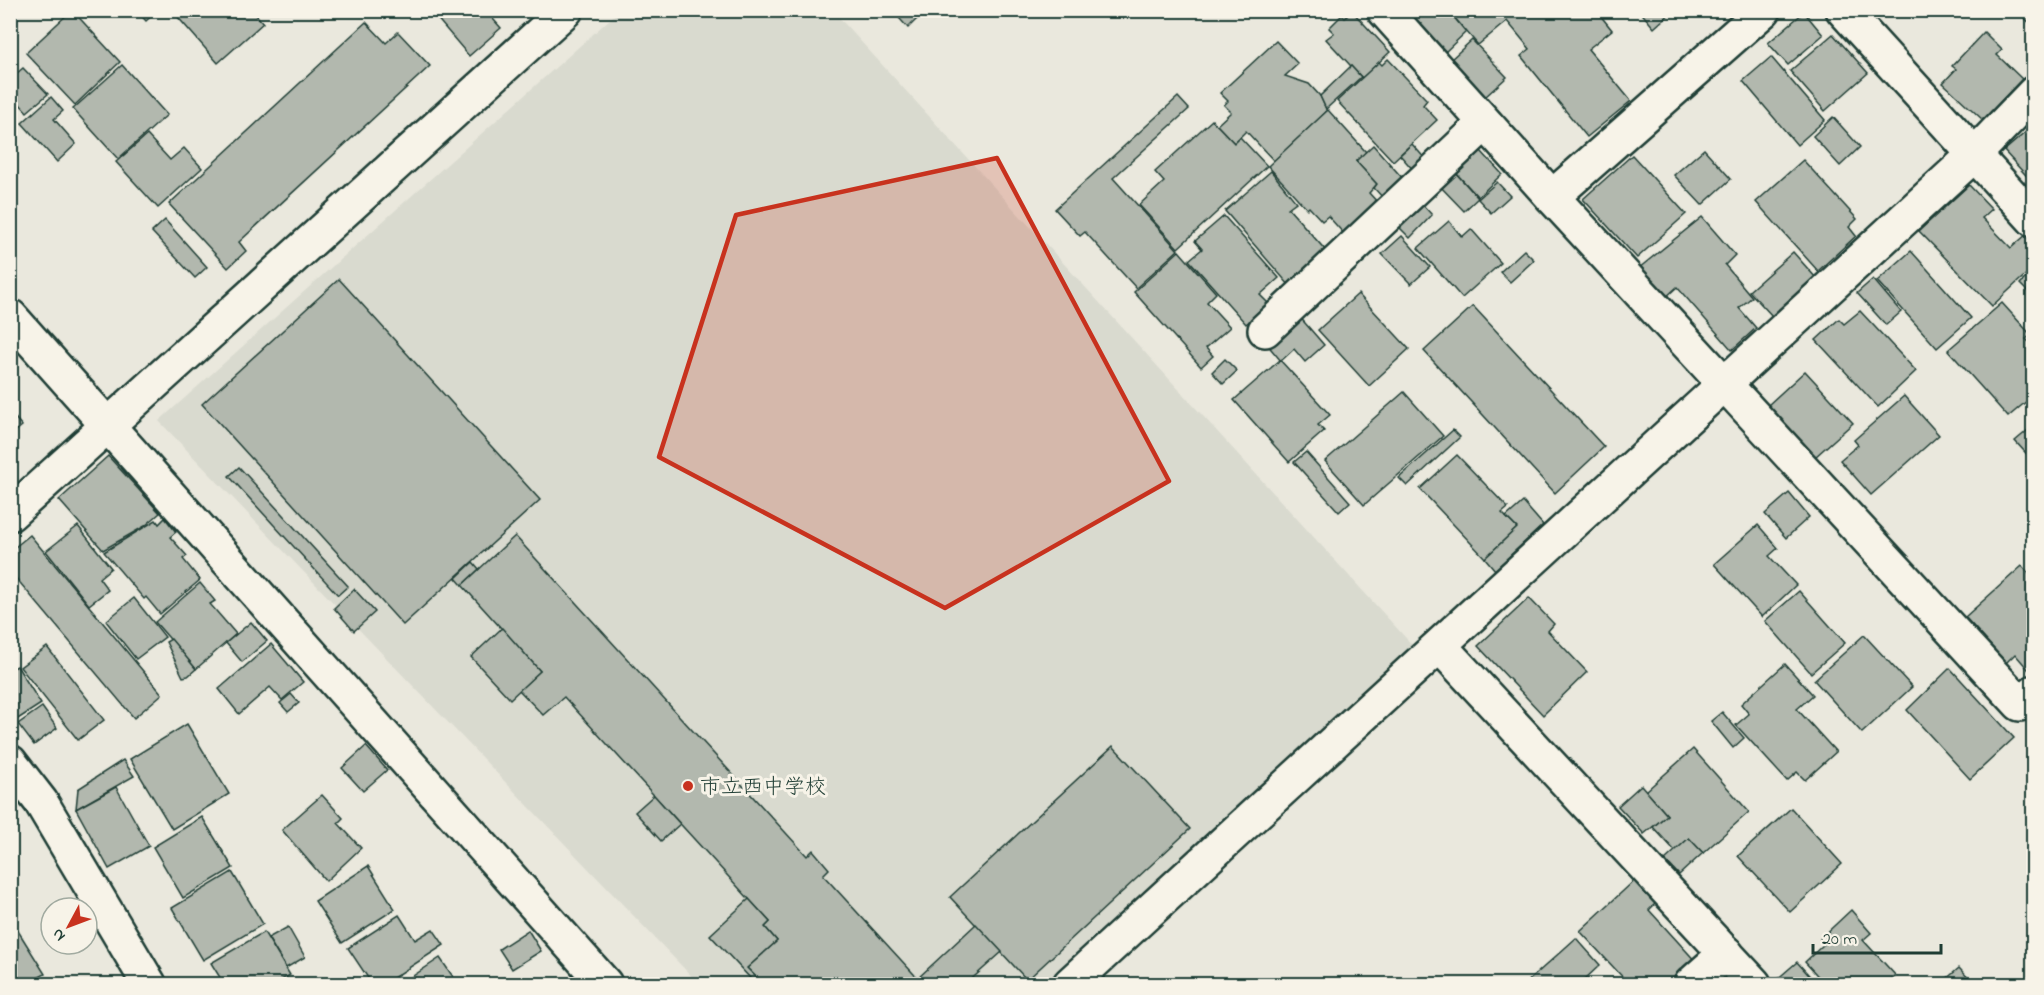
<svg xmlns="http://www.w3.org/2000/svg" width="2044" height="995" font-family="'Indie Flower','Klee One',sans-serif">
	<rect width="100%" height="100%" fill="#eae8dd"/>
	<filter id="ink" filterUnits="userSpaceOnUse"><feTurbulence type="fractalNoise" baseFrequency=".0167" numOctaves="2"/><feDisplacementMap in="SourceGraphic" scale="12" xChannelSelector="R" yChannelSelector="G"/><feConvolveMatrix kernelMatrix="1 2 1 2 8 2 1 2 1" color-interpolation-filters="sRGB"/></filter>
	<g filter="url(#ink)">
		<path fill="#d9dacf" d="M619,11h214l582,637 -372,336h-344l-540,-563z"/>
		<g fill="#b2b8ae" stroke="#1f3d34" stroke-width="1.5">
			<path d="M72,10l48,52 -45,43 -49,-52z"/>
			<path d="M136,10h22l-12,11z"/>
			<path d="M181,10h71l11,13 -45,40 -42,-48z"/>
			<path d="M430,10h55l16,18 -32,28z"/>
			<path d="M892,10h34l-18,18z"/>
			<path d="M1411,10h37l18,22 -22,21 -37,-39z"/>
			<path d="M1448,10h158l-6,5 12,15 -24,19 43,52 -44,36 -66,-81 9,-7 -23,-28 -29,24z"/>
			<path d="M1639,10h35l-20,18z"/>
			<path d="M2016,10h18v17z"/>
			<path d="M1352,11l38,41 -28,26 -36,-39 8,-6 -5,-5 13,-13 3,3z"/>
			<path d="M1804,12l19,23 -35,30 -20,-22z"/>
			<path d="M366,22l20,21 12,-11 32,34 -191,176 7,9 -18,17 -59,-64z"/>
			<path d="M1984,32l18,18 -5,5 25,24 -39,41 -40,-37 13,-14 -4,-3z"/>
			<path d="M1833,34l35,39 -43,38 -35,-40z"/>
			<path d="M1472,40l35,37 -22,20 -35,-37z"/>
			<path d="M1276,41l22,23 -13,12 24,8 11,12 6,13v3l-52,49 -28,-30 -12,12 -17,-18 14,-13 -7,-7 4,-4 -8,-8z"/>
			<path d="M1771,57l54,63 -28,25 -54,-64z"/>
			<path d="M1388,59l39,41 -4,5 14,15 -44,41 -56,-60 42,-39 3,3z"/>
			<path d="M122,65l45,50 -49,44 -45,-50z"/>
			<path d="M1351,66l10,11 -35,32 -6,-13z"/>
			<path d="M23,68l25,26 -21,18 -17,-19v-14z"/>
			<path d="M51,97l12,14 -9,8 22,25 -19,18 -35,-39z"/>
			<path d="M1178,97l11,12 -76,69 65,72 -42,38 -51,-56 -5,4 -25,-27z"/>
			<path d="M1328,110l38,42 -10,9 21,23 -8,9 11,12 -34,31 -18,-20 -6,5 -13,-14 -2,2 -39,-43z"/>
			<path d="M1833,117l27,30 -20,19 -27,-30z"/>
			<path d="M1212,120l22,23 6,-6 27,29 -89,82 -39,-43 25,-23 -9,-10z"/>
			<path d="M2034,125v59l-30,-33z"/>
			<path d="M147,135l23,25 14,-12 18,20 -44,40 -42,-46z"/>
			<path d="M1412,144l15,17 -12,11 -15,-17z"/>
			<path d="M1373,145l32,36 -21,18 -10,-11 3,-4 -21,-23z"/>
			<path d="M1704,149l27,30 -29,26 -28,-30z"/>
			<path d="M1481,151l21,23 -24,23 -21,-23z"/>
			<path d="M1632,155l54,59 -49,44 -54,-59z"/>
			<path d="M1803,160l54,59 -8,8 7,9 -38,35 -62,-69z"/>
			<path d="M1453,170l25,28 -14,13 -26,-27z"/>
			<path d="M1271,171l25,31 -8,6 40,45 -38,33 -65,-75z"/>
			<path d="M1497,182l13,14 -19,17 -13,-14z"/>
			<path d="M1969,185l23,24 -10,9 29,30 16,-14 7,7v26l-42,39 -73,-75z"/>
			<path d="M1421,203l11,12 -22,23 -12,-12z"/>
			<path d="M1224,216l55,62 -19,17 9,9 -23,20 -57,-64 13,-11 -7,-8z"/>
			<path d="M1702,217l33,38 -10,10 27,32 -13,11 17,20 -24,22 -55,-63 -12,11 -26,-30z"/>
			<path d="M165,220l42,47 -12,11 -43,-46z"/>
			<path d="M1449,221l13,16 9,-8 30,34 -39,35 -44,-50z"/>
			<path d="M1402,236l28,31 -19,17 -29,-30z"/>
			<path d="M1524,250l10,10 -24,22 -10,-10z"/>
			<path d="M1179,251l37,42 -9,9 23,25 -24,21 7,8 -12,11 -67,-75z"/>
			<path d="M1911,251l60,67 -34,30 -60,-67z"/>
			<path d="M1793,252l23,26 -43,39 -24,-26z"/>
			<path d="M2034,270v28l-14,-14z"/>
			<path d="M339,279l201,221 -137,125 -201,-221z"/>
			<path d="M1873,279l28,33 -15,13 -29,-32z"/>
			<path d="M1358,294l51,55 -40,37 -51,-56z"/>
			<path d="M2002,303l29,32 -5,4 8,8v48l-26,22 -60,-67z"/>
			<path d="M1473,306l131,141 -49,46 -131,-142z"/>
			<path d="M1860,311l56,60 -38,36 -62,-67 23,-21 5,5z"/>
			<path d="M1298,315l26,30 -19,17 -11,-13 -13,12 -15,-18z"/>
			<path d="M1225,359l12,12 -14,13 -11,-12z"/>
			<path d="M1280,360l50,55 -12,10 6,6 -35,31 -55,-62z"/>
			<path d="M1805,371l48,52 -38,34 -47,-52z"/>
			<path d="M1404,392l39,44 -79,69 -39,-44z"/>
			<path d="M1904,396l35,39 -68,60 -31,-35 18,-15 -4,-5z"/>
			<path d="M10,412l12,14 -12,10z"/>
			<path d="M2034,425v37l-19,-21z"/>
			<path d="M1453,430l7,7 -53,49 -8,-8z"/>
			<path d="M1306,452l44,50 -11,10 -45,-50z"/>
			<path d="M1457,455l51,53 -6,5 15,15 -32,30 -65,-69z"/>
			<path d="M108,456l52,57 -15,13 -42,24 -44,-50z"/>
			<path d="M239,467l109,119 -10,9 -109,-119z"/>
			<path d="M1789,493l20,24 -23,21 -21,-24z"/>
			<path d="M1523,502l20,23 -48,45 -10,-12 32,-30 -11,-11z"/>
			<path d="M165,518l11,14 -6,5 17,19 -4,3 17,21 -40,34 -14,-17 -2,2 -40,-47 52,-32 3,4z"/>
			<path d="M1758,525l20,23 -9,8 27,29 -34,32 -48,-53z"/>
			<path d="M78,526l33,42 -12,10 9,12 -19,15 -43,-54z"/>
			<path d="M30,535l132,159 -28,24 -124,-147v-20z"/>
			<path d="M515,536l292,320 6,-6 16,19 -6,6 100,109h-160l-16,-16 30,-27 -12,-14 5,-5 -206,-225 -21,18 -24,-25 21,-19 -78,-86z"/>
			<path d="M473,562l6,7 -17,16 -6,-7z"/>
			<path d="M2022,566l12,13v97l-19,-22 -9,9 -41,-46z"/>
			<path d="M200,583l15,18 -5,3 26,30 -40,35 -41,-47z"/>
			<path d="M354,589l21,23 -21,19 -20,-23z"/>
			<path d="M1799,591l46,52 -34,30 -46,-52z"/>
			<path d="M134,598l31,39 -29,22 -30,-38z"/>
			<path d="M1529,598l25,26 -6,7 39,41 -44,43 -65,-69z"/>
			<path d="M251,622l16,19 -25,21 -16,-19z"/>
			<path d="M502,628l38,43 -30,28 -39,-42z"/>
			<path d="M1864,635l48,52 -50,46 -48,-53z"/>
			<path d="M171,639l25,30 -8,7 -5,1 -17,-35z"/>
			<path d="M271,644l32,38 -21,18 -12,-13 -31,27 -20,-25z"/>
			<path d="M47,647l57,73 -26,20 -58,-73z"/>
			<path d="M1785,664l28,31 -16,14 39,43 -31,28 -8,-8 -10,9 -51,-56 13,-11 -8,-10z"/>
			<path d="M17,666l24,38 -31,20v-56l2,1z"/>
			<path d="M1950,668l64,70 -44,41 -63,-69z"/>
			<path d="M291,694l8,9 -11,9 -8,-9z"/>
			<path d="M42,707l15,21 -23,17 -16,-21z"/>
			<path d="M1722,712l22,26 -11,10 -22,-27z"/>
			<path d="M187,724l42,70 -57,35 -42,-70z"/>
			<path d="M366,746l21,24 -24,21 -21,-23z"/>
			<path d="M1113,746l77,83 -163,151 -77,-83z"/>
			<path d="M1693,749l56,63 -46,41 -14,-15 -14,13 -22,-24 14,-12 -21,-24z"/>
			<path d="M123,760l11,16 -58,33 2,-20z"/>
			<path d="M1641,785l26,30 -23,19 -26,-28z"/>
			<path d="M116,787l33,59 -40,23 -33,-60z"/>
			<path d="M322,795l21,23 -5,5 23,25 -35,33 -44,-51z"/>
			<path d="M654,795l26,29 -19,17 -26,-29z"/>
			<path d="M1791,808l51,56 -52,48 -52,-56z"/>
			<path d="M202,817l31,51 -50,30 -30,-51z"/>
			<path d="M1689,838l14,15 -24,22 -14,-15z"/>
			<path d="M368,866l27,43 -53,34 -27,-42z"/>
			<path d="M232,872l31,52 -60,36 -31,-52z"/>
			<path d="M1636,879l21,23 -8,8 49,54 -22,20h-47l-49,-53z"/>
			<path d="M749,899l21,23 -5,5 12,14 -30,27 16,16h-20l7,-6 -40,-43z"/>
			<path d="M1851,910l20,23 -8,7 33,36 -10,8h-61l-20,-22 19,-18 -4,-5z"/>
			<path d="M399,915l16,25 18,-11 11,16 -60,39h-12l-24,-36z"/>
			<path d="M10,918l35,56 -18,10h-17z"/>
			<path d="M976,924l26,28 -36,32h-43l-5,-6z"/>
			<path d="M288,927l17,30 -19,11 -18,-30z"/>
			<path d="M528,930l13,21 -29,18 -13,-20z"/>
			<path d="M264,932l26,43 -15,9h-51l-13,-21z"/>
			<path d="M1576,938l24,27 -16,15 4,4h-63z"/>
			<path d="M440,958l18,26h-57z"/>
			<path d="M1797,962l20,22h-39l-3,-3z"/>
			<path d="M1959,968l15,16h-27l-3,-3z"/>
		</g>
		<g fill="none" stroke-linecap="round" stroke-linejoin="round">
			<g stroke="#1f3d34" stroke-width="38">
				<g id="street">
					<path d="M1384,10l168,187 468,507 14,-12"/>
					<path d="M1843,10l191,210"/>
					<path d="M1552,197l212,-187"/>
					<path d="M10,316l595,668"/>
					<path d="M1265,330l220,-207"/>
					<path d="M10,514l556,-504"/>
					<path d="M1440,646l314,338"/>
					<path d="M10,762l31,40 108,182"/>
					<path d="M1070,984l905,-830 59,-61"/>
					<path d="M1691,984l35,-31"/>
				</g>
			</g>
			<use href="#street" stroke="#f7f3e8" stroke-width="33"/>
		</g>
	</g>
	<path fill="#c8321e" fill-opacity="0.2" stroke="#c8321e" stroke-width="4.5" stroke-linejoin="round" d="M997,158l172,323 -224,127 -286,-151 77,-242z"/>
	<circle fill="#c8321e" stroke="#f7f3e8" stroke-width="2" cx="688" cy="786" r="6"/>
	<g text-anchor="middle" stroke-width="6" stroke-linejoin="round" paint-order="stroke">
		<g font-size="21" fill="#1f3d34" stroke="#f7f3e8" text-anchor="start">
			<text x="700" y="793">市立西中学校</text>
		</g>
	</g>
	<rect width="2044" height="995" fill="none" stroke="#f7f3e8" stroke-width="36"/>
	<rect x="18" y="18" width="2008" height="959" fill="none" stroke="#1f3d34" stroke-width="2" filter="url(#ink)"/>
	<g transform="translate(69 926) rotate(229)"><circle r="28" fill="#f7f3e8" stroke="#a1aaa0" stroke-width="1.5"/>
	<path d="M0-4.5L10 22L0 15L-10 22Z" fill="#c8321e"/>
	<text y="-9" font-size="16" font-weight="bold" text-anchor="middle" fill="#1f3d34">N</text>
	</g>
	<path d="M1813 944v9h128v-9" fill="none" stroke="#1f3d34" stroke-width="3"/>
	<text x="1822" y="944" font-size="18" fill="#1f3d34" stroke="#f7f3e8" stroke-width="4.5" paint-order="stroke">20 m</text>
</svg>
